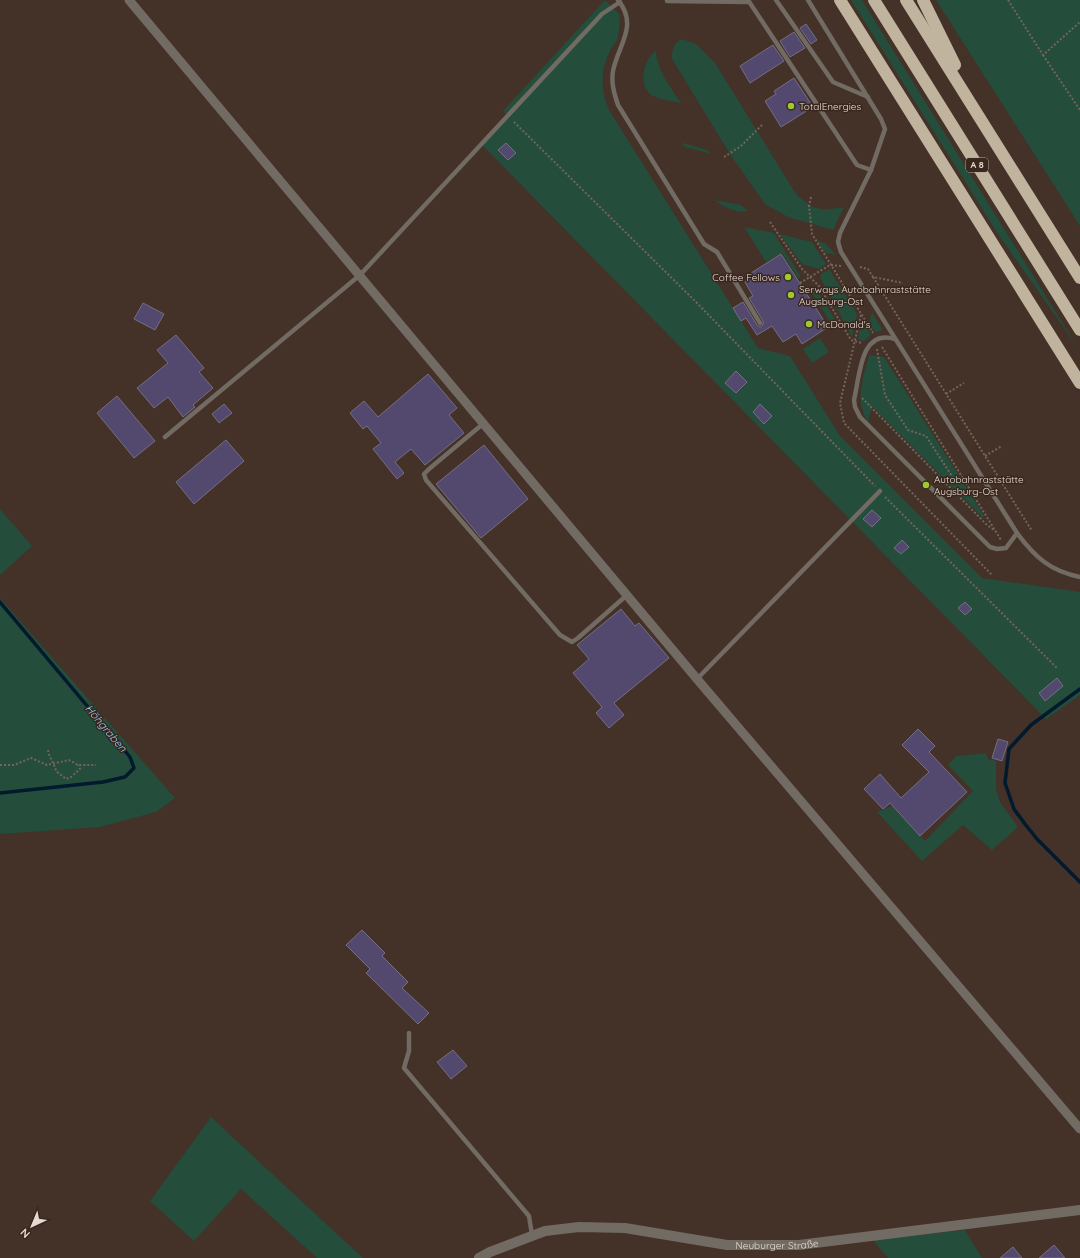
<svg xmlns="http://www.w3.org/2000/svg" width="1080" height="1258" font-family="Quicksand,sans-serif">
	<rect width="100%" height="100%" fill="#443127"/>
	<g fill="#244d3b">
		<path d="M605,0l15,15c-1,8 0,18 -3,25 -1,3 -4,5 -5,7 -12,21 -12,43 -3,63l149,238 32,8 50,80 142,142 98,14v103l-34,24 -564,-574 26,-29 -5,-5z"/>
		<path d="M851,0h11l218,351 -84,-120z"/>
		<path d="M936,0h144v226z"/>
		<path d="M682,39l14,5 19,19 81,131c18,17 25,17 48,13l-11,23 -45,-13 -23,-13 -35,-50 -58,-95c0,-9 1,-16 10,-20z"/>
		<path d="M656,51c1,20 15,36 25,52 -8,-2 -20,-3 -28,-7 -16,-8 -10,-37 3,-45z"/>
		<path d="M684,143l23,7 4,4 -26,-7 -3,-3z"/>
		<path d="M715,200l26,5 7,6c-11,3 -25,-4 -33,-11z"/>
		<path d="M744,227l30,6 27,44 -3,1 -16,-25 -16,9z"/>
		<path d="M780,234l32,8 14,22 -7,5 -17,-5z"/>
		<path d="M817,240l9,4 10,11 -11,-2z"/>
		<path d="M829,269l28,45 -5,23 -32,-60 1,-3z"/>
		<path d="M809,288l8,2 21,34 -8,-2z"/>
		<path d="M872,312l10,17 -1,2 -6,1 -6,-8z"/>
		<path d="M865,325l6,10 -7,6 -6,-2 2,-12z"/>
		<path d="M820,338l9,14 -17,11 -9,-14z"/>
		<path d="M869,355l15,2 101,160 -2,1 -111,-112 -4,16c-14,-22 -5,-43 1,-67z"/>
		<path d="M0,509l32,37 -32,29z"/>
		<path d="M0,598l175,200 -19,14 -56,15 -100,7z"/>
		<path d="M986,753l2,6 8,2v28l4,13 18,25 -26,23 -29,-25 -41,36 -45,-49 15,-6 33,35 48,-50 -25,-26 8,-9z"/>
		<path d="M211,1117l152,141h-46l-76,-69 -47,52 -44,-40z"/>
		<path d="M965,1230l17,28h-94l-15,-18z"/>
	</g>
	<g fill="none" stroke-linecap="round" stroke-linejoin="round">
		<g stroke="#011a2e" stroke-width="3.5">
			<path d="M0,602l130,155 4,11 -9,9 -22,5 -103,11"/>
			<path d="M1080,689l-49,36 -22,24 -4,34 9,26 11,15 12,15 43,43"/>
		</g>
	</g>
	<g fill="#53486d" stroke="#746f84">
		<path d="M806,24l11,16 -6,4 -11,-16z"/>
		<path d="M794,32l11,16 -15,9 -10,-16z"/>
		<path d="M773,45l11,16 -34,22 -10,-17z"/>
		<path d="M794,78l19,29 -32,20 -16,-26 11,-7 -2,-3z"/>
		<path d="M506,143l10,10 -8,7 -10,-10z"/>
		<path d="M781,254l47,73 -26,17 -6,-10 -13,8 -11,-16 -15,9 -11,-17 -5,3 -8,-13 10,-6 14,23 3,2 3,-2v-4l-14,-23 4,-2 -8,-14 5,-4 -2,-3z"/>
		<path d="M143,303l21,11 -9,16 -21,-11z"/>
		<path d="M176,335l28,33 -5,4 14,16 -20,17 2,2 -12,10 -15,-20 -14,11 -17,-20 31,-25 -11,-13z"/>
		<path d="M736,371l11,11 -11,11 -11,-10z"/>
		<path d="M428,374l29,34 -8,7 15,18 -39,32 -14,-16 -16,13 9,11 -7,6 -24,-30 8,-6 -14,-17 -4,3 -13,-16 14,-12 14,16z"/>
		<path d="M117,396l38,45 -21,17 -37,-45z"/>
		<path d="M224,404l8,9 -13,10 -7,-9z"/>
		<path d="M760,404l12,12 -8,8 -11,-12z"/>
		<path d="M226,440l18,21 -50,43 -18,-22z"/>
		<path d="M484,445l44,54 -47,39 -45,-54z"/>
		<path d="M872,510l9,8 -9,9 -9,-8z"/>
		<path d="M902,540l7,7 -8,7 -7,-6z"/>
		<path d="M965,602l7,7 -7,6 -7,-7z"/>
		<path d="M621,609l14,17 4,-3 30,35 -55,45 10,12 -15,13 -13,-15 6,-6 -29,-34 16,-14 -12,-14z"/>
		<path d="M1057,678l6,8 -18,15 -6,-8z"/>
		<path d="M918,729l17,17 -6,6 38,40 -47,44 -30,-33 -7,6 -19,-20 16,-15 21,24 28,-26 -27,-27z"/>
		<path d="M998,739l10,3 -6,19 -10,-3z"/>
		<path d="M362,930l23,23 -3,3 26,26 -6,6 27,25 -11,11 -52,-51 4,-4 -24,-24z"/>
		<path d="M453,1050l14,16 -16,13 -14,-17z"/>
		<path d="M1054,1245l11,13h-26z"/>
		<path d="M1013,1247l9,11h-22z"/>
	</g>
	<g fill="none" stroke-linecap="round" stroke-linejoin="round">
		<g stroke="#75645c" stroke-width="2" stroke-dasharray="2 2" stroke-linecap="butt">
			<path d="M1008,0l35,55 37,-33"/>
			<path d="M1043,55l37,55"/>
			<path d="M514,122l181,179 180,185"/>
			<path d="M724,157l17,-11 21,-21"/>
			<path d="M811,197l-2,9 3,28 61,99"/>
			<path d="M770,222l32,47 17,17 32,54 11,3"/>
			<path d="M860,267l8,2 5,8 30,6"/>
			<path d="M873,277l159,254"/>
			<path d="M800,283l30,-18 11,1"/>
			<path d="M861,315l-21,88 4,20 148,152"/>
			<path d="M882,347l119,193"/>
			<path d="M877,349l8,46 23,35 18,6 31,48"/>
			<path d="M946,394l18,-11"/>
			<path d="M862,398l124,126 9,7"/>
			<path d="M985,456l17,-10"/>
			<path d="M885,497l172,171"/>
			<path d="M48,750c1,8 6,12 8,21l10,8 5,-2 9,-8 -2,-4"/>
			<path d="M0,765h14l17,-7 16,7 22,-5 9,5h18"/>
		</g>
		<g stroke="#716b63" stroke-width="4.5">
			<path d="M618,0c21,26 0,45 -5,71 -2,12 1,22 5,34l86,139 13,8 43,71"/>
			<path d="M748,0l109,165 14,5"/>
			<path d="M776,0l57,82 35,15"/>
			<path d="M808,0l73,119 4,10 -14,41 -31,63 -2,9 3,10 176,281c18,24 33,38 63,44"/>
			<path d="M667,1l81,1"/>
			<path d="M895,339c-35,-11 -35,37 -41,61l1,7 5,10 130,130 7,2 9,-1 11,-15"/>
			<path d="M484,423l-55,46 -5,5 2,6 134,155 12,7 6,-4 49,-43"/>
			<path d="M165,437l195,-162 242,-261 18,-12"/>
			<path d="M697,679l183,-188"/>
			<path d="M409,1033v18l-5,17 125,148 3,19"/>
		</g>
		<path stroke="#716b63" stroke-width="9" d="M129,0l568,679 383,450"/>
		<path stroke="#716b63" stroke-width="10" id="s1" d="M479,1258l11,-6 55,-21 34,-4 46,1 102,17h72l281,-35"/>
		<g stroke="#c1b49f" stroke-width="12">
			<path d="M840,0l240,383"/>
			<path d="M874,0l206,330"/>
			<path d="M906,0l174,278"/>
			<path d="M923,0l32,65"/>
		</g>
	</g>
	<g fill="#9dca30" stroke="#39271d" stroke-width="1.5">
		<circle cx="791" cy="106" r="4"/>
		<circle cx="788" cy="277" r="4"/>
		<circle cx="791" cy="295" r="4"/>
		<circle cx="809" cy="324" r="4"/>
		<circle cx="926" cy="485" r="4"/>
	</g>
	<g text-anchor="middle" stroke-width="3" stroke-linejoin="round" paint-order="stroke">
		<rect fill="#39271d" stroke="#b2a49c" stroke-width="1" x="966" y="158" width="22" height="14" rx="3"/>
		<g font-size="9" font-weight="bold" fill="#e6d9d3">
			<text x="977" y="168">A 8</text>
		</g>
		<g font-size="10" fill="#e6d9d3" stroke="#39271d" text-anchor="start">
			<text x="799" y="110">TotalEnergies</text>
			<text x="780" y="281" text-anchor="end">Coffee Fellows</text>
			<text x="799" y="293">Serways Autobahnraststätte<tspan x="799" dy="12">Augsburg-Ost</tspan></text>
			<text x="817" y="328">McDonald's</text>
			<text x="934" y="483">Autobahnraststätte<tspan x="934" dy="12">Augsburg-Ost</tspan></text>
		</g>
		<g font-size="10" fill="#e6d9d3" stroke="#39271d">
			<text dy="4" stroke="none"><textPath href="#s1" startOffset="305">Neuburger Straße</textPath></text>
		</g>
		<g font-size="11" font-style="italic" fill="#91ccfc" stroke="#39271d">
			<text transform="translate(106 728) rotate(50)" y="4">Höhgraben</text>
		</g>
	</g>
	<g transform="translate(32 1226) rotate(224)" stroke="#39271d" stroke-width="3" paint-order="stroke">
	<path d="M0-3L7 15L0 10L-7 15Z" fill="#e6d9d3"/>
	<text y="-6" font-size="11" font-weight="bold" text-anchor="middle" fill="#e6d9d3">N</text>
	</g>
</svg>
